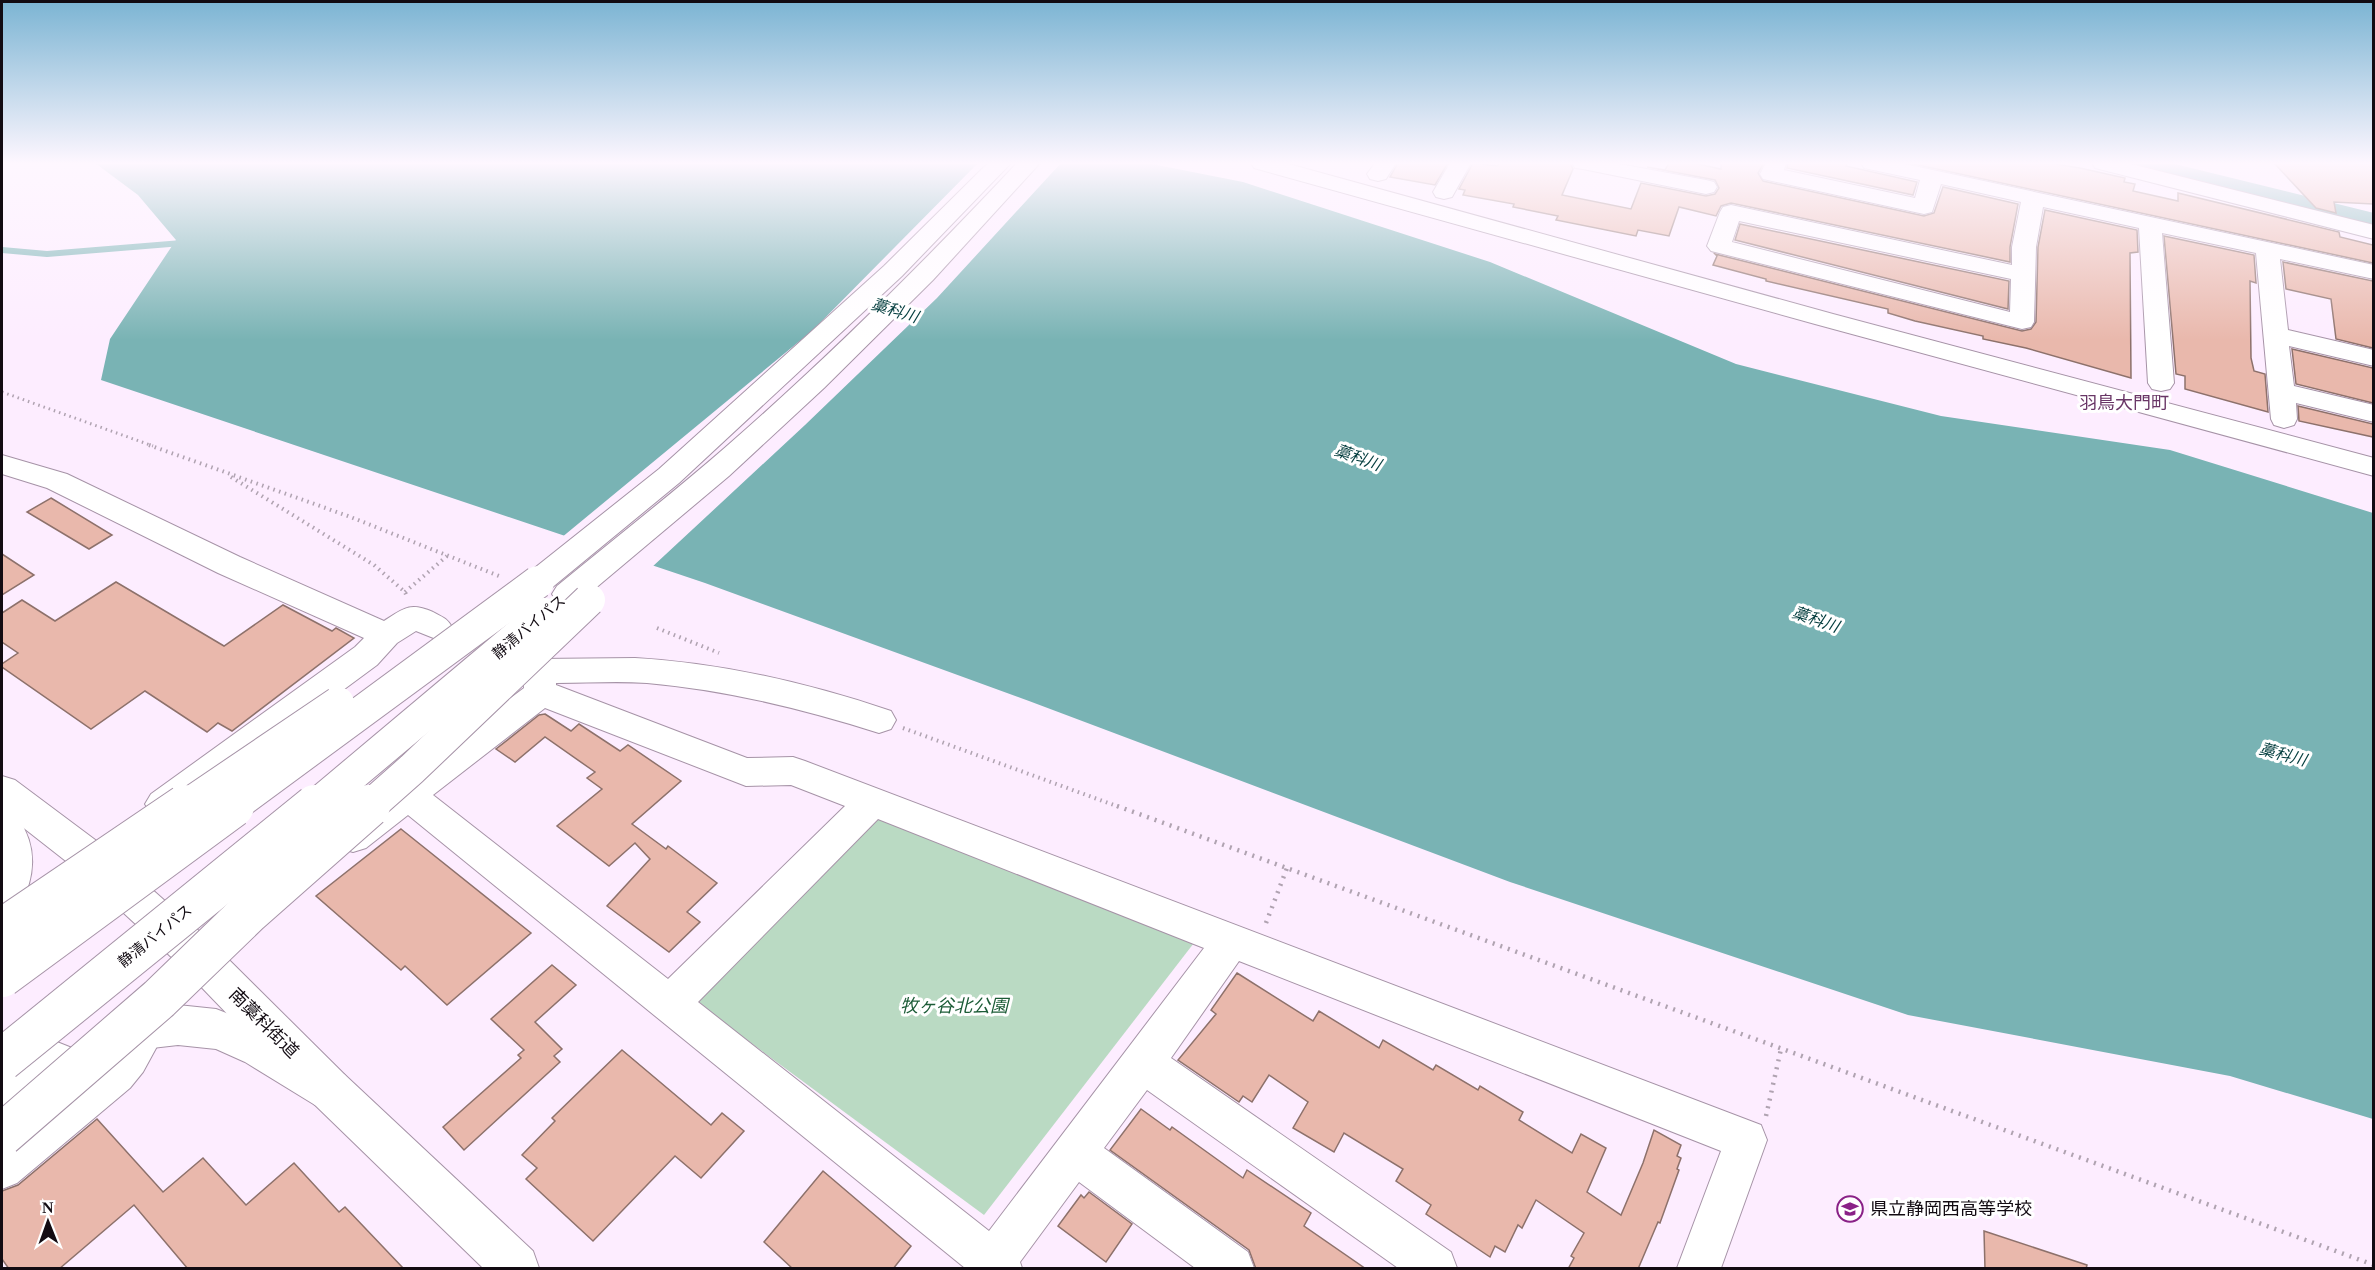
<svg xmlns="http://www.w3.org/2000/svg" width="2375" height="1270" font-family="'Times New Roman','Noto Sans JP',serif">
	<rect width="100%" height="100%" fill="#fdedff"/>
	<path fill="#badac3" d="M878,815l319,124 -213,276 -294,-217z"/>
	<path fill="#79b3b4" d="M95,163h1052l96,19 247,80 246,102 205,52 229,34 203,63v606l-143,-43 -322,-61 -398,-133 -481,-181 -324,-118 -604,-203 9,-41 66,-99 -38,-45z"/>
	<path fill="#fdedff" d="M978,163h83l-124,135 -132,127 -154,143 -90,-30 252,-208z"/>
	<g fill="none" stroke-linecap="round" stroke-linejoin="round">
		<path stroke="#79b3b4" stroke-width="6" d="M2,250l45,4 135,-11"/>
		<path fill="#79b3b4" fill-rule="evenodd" d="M2122,163h49l203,50v19l-247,-63z"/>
	</g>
	<g fill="#e9b8ac" stroke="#8d716b" stroke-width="1.5">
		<path d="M1398,163h50l-13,22 -45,-8z"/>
		<path d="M1473,163l24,3 2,-3h71l3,6 -11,26 69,14 10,-26 65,13 9,-2 4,-6 -4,-8 -68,-13 18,3 4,-7h24l28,6v-6h43l-6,10 5,8 161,35 10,-3 9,-26 75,17 -8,43v15l-279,-59 -10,3 -5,10 -37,-9 -10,29 -31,-6 -2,6 -80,-16 2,-4 -45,-9 1,-3 -51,-9 2,-5 -6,-1z"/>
		<path d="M1788,163h59l-1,3 71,16 -4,13 -126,-27z"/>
		<path d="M1909,163h140l31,5 45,10 -1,4 11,2 -2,7 45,10v-8l161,39 1,5 33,8v18z"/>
		<path d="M2274,163h99v41l-39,-2 2,11 -20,-5z"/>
		<path d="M2045,210l92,20 1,22 -8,1 1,125 -105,-30 -43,-9v-3l-68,-15 -27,-8v-4l-122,-28v-2l-53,-14 4,-9 -2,-2 307,77 9,-2 5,-7 2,-75z"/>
		<path d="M1740,224l269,57 -1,28 -273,-69z"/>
		<path d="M2164,236l90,19 2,28 -6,-2 1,77 3,13 11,3 3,38 -83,-23v-13l-9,-2z"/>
		<path d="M2283,262l90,19v67l-37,-9 -5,-40 -45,-10z"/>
		<path d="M2292,349l81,19v35l-77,-19z"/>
		<path d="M2298,406l75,18v13l-74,-16z"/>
		<path d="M51,498l61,37 -23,14 -62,-37z"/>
		<path d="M2,554l32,21 -32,20z"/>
		<path d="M116,582l108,64 59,-41 49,26 4,-3 18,10 -122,93 -14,-8 -11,9 -62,-41 -54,38 -89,-62v-3l16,-11 -16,-11v-29l20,-13 33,21z"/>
		<path d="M545,714l26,17 8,-7 41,27 8,-6 53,36 -49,43 34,25 2,-3 49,37 -30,29 13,10 -31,30 -62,-46 43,-47 -15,-16 -26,23 -52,-40 45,-37 -15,-11 8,-6 -50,-35 -30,25 -19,-13 43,-34z"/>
		<path d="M401,829l130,104 -84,72 -42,-39 -4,4 -85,-74z"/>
		<path d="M552,965l24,20 -41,37 27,27 -8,7 6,6 -96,88 -21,-23 78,-69 -3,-3 6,-5 -33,-31z"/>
		<path d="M1237,973l76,48 6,-10 60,37 4,-8 50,30 3,-5 42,25 2,-4 43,26 -4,8 53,33 9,-19 25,14 -19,44 34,23 22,-52 11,-33 27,15 -4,11 4,2 -4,11 2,1 -19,53 -2,-1 -20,47h-70l6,-11 -3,-2 13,-23 -48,-33 -14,28 -4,-3 -13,27 -10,-6 -5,11 -64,-43 5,-9 -35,-24 7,-12 -59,-36 -10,19 -41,-24 15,-26 -39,-27 -17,27 -9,-6 -4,6 -61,-42 38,-46 -5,-4z"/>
		<path d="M622,1050l89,75 11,-12 22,18 -43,47 -26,-22 -82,85 -67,-62 11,-11 -15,-13 33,-34 -3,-3z"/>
		<path d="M1141,1109l29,21 2,-3 71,51 4,-8 64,43 -7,13 62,43h-110l-7,-19 -139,-100z"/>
		<path d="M97,1119l66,73 40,-34 43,47 48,-42 45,49 6,-5 59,62h-216l-54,-64 -75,64h-50l-7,-10v-68l16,-6z"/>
		<path d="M823,1171l88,75 -18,23h-100l-29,-27z"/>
		<path d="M1089,1192l43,32 -26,38 -48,-36 23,-31 3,3z"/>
		<path d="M1984,1231l103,34 -1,4h-101z"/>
	</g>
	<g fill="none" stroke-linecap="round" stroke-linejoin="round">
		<g stroke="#a693a7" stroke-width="2">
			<g id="minor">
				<path d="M1251,163h34l548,151 541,144v18l-559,-152 -561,-156z"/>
				<path d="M1375,163h21l-10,16 -8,2 -8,-2 -3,-5z"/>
				<path d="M1450,163h21l-19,34 -8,2 -8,-2 -3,-5z"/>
				<path d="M1572,163h42l92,17 8,2 3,5 -3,5 -8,2 -123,-25 -8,-1z"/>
				<path d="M1766,163h20l-2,7 131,28 5,-18 -56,-12 -3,-5h39l474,102v14l-94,-20 8,71 86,20v16l-85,-20 5,40 80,19v17l-78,-19 1,16 -3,6 -10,3 -10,-3 -3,-6 -15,-166 -94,-20 12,150 -4,6 -9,2 -9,-2 -4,-6 -9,-155 -96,-21 -7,40 -2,75 -3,5 -9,2 -311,-78 -4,-5 13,-34 3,-5 8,-2 281,60v-18l9,-45 -80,-18 -9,28 -8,2 -161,-35 -3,-5zM1739,221l272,58 -1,33 -278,-70z"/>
				<path d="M2092,163h35l247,62v14l-279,-71z"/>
				<path d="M2,455l65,19 173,83 144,64c20,-13 26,-19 49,-9 9,5 14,6 19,15l-5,8 -11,4 -20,-8 -19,12 -20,22 -202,149 -12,5 -12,-5 -6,-10 6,-10 204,-147 9,-9 -146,-65 -171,-85 -45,-14z"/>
				<path d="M635,658c87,5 173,25 256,53l5,9 -5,9 -12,4c-75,-24 -153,-43 -232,-50 -30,-2 -61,0 -91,0v2l191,73 46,-1 12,4 956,364 6,15 -46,128h-44l44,-117 -482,-190 -68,97 280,194 6,16h-59l-251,-178 -43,58 144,104 6,16h-59l-116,-86 -59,80 2,6h-57l-557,-453 -42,33 -13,4 -13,-4 -5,-11 5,-11 184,-138 -2,-17 5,-9 11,-3zM545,708l201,78 45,-1 54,21 -177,173 -235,-184zM878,819l326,129 -215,283 -291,-229z"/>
				<path d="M147,1009l14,6 6,13 -24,44 -13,16 -113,95 -15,6v-48l100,-81 13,-16 18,-29z"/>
			</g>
		</g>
		<g stroke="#a693a7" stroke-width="2">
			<path id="major" d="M2,776l13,4 87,65 107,95 136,135 188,176 6,17h-56l-168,-163 -134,-139 -105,-97 -74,-58z"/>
		</g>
		<g stroke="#a693a7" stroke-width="2">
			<g id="highway">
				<path d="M988,163h23l-109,113 -223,207 -130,107 -11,4 -11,-4 -5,-8 5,-8 132,-105 225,-203z"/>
				<path d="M1017,163h23l-107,117 -109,108 -95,88 -150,126 -11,4 -11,-4 -5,-8 5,-8c57,-47 116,-93 171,-141 102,-89 197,-184 289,-282z"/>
				<path d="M2,807c13,5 17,9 22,21 16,32 6,59 -8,89l-14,5z"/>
				<path d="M178,1005l38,4 44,17 85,49 7,15 -7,15 -15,6 -15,-6 -70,-43 -29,-13 -38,-4 -26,3 -37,9 -15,-6 -6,-14 6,-14 40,-12z"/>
				<path d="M57,1042l15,6 6,15 -6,15 -55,43 -15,6v-48l40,-31z"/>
			</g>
		</g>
		<path stroke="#b0a3b1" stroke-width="3" stroke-dasharray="1.5 4" stroke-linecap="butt" d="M2,392l151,54"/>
		<g stroke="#b0a3b1" stroke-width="4" stroke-dasharray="1.5 4.5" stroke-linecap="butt">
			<path d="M149,445l199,71 151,60"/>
			<path d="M231,477l143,88 31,27 2,5"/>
			<path d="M405,592l42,-36"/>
			<path d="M657,628l62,25"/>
			<path d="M903,728l219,80"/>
		</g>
		<g stroke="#b0a3b1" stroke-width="4.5" stroke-dasharray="2 6" stroke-linecap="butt">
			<path d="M1117,806l1257,459"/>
			<path d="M1266,923l21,-55"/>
			<path d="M1766,1116l15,-67"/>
		</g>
		<use href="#minor" fill="#fff" fill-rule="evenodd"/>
		<use href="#major" fill="#fff" fill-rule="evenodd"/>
		<use href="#highway" fill="#fff" fill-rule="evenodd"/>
		<g stroke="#a693a7" stroke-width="34" stroke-linecap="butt">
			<g id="highway-bridge-far1">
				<path d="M183,808l155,-105"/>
				<path d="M231,808l307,-226"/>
				<path d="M313,808l231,-194"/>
				<path d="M368,808l44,-39 177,-169"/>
			</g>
		</g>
		<g stroke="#a693a7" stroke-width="44" stroke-linecap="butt">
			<g id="highway-bridge">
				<path d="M2,930l183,-124"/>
				<path d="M2,976l231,-170"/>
				<path d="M2,1060l313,-254"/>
				<path d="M2,1135l157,-136 90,-87 120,-106"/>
			</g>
		</g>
		<use href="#highway-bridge-far1" stroke="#fff" stroke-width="32"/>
		<use href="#highway-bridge" stroke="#fff" stroke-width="42"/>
	</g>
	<linearGradient id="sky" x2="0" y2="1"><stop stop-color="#7bb4d3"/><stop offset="0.48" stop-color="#fef7ff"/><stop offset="1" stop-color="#fef7ff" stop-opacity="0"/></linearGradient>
	<rect width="2375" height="340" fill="url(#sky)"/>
	<defs>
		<g id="school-ring" transform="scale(1.35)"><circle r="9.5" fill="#fff" stroke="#8a2187" stroke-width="1.5"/><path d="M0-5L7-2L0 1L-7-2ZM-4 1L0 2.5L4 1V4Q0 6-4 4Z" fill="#8a2187"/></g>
	</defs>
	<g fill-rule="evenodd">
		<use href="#school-ring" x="1850" y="1209"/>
	</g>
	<g text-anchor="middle" stroke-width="6" stroke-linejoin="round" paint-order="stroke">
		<g font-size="15" fill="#120b12" stroke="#fff">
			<text transform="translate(529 627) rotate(-40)" y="5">静清バイパス</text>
			<text transform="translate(155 936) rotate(-39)" y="5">静清バイパス</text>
		</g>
		<g font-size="16" font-style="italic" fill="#023c3d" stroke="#fff">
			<text transform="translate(895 310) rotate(17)" y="6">藁科川</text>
			<text transform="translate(1358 457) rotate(20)" y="6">藁科川</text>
			<text transform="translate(1816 619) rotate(19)" y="6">藁科川</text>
			<text transform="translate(2283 754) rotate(15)" y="6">藁科川</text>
		</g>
		<g font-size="18" fill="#693666" stroke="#fff">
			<text x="2124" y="409">羽鳥大門町</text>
		</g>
		<g font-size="18" font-style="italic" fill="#1c5c37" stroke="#fff">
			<text x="954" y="1012">牧ヶ谷北公園</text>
		</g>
		<g font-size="18" fill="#120b12" stroke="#fff">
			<text transform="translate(264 1023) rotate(45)" y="6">南藁科街道</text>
		</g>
		<g font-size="18" fill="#120b12" stroke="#fff" text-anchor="start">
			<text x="1870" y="1215">県立静岡西高等学校</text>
		</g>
	</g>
	<rect width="2375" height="1270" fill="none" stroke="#120b12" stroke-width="6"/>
	<g transform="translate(48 1222) rotate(359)" stroke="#ffffff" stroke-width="4.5" paint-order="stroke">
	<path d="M0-4.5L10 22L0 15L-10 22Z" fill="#120b12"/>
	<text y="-9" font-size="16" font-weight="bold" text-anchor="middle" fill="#120b12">N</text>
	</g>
</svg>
